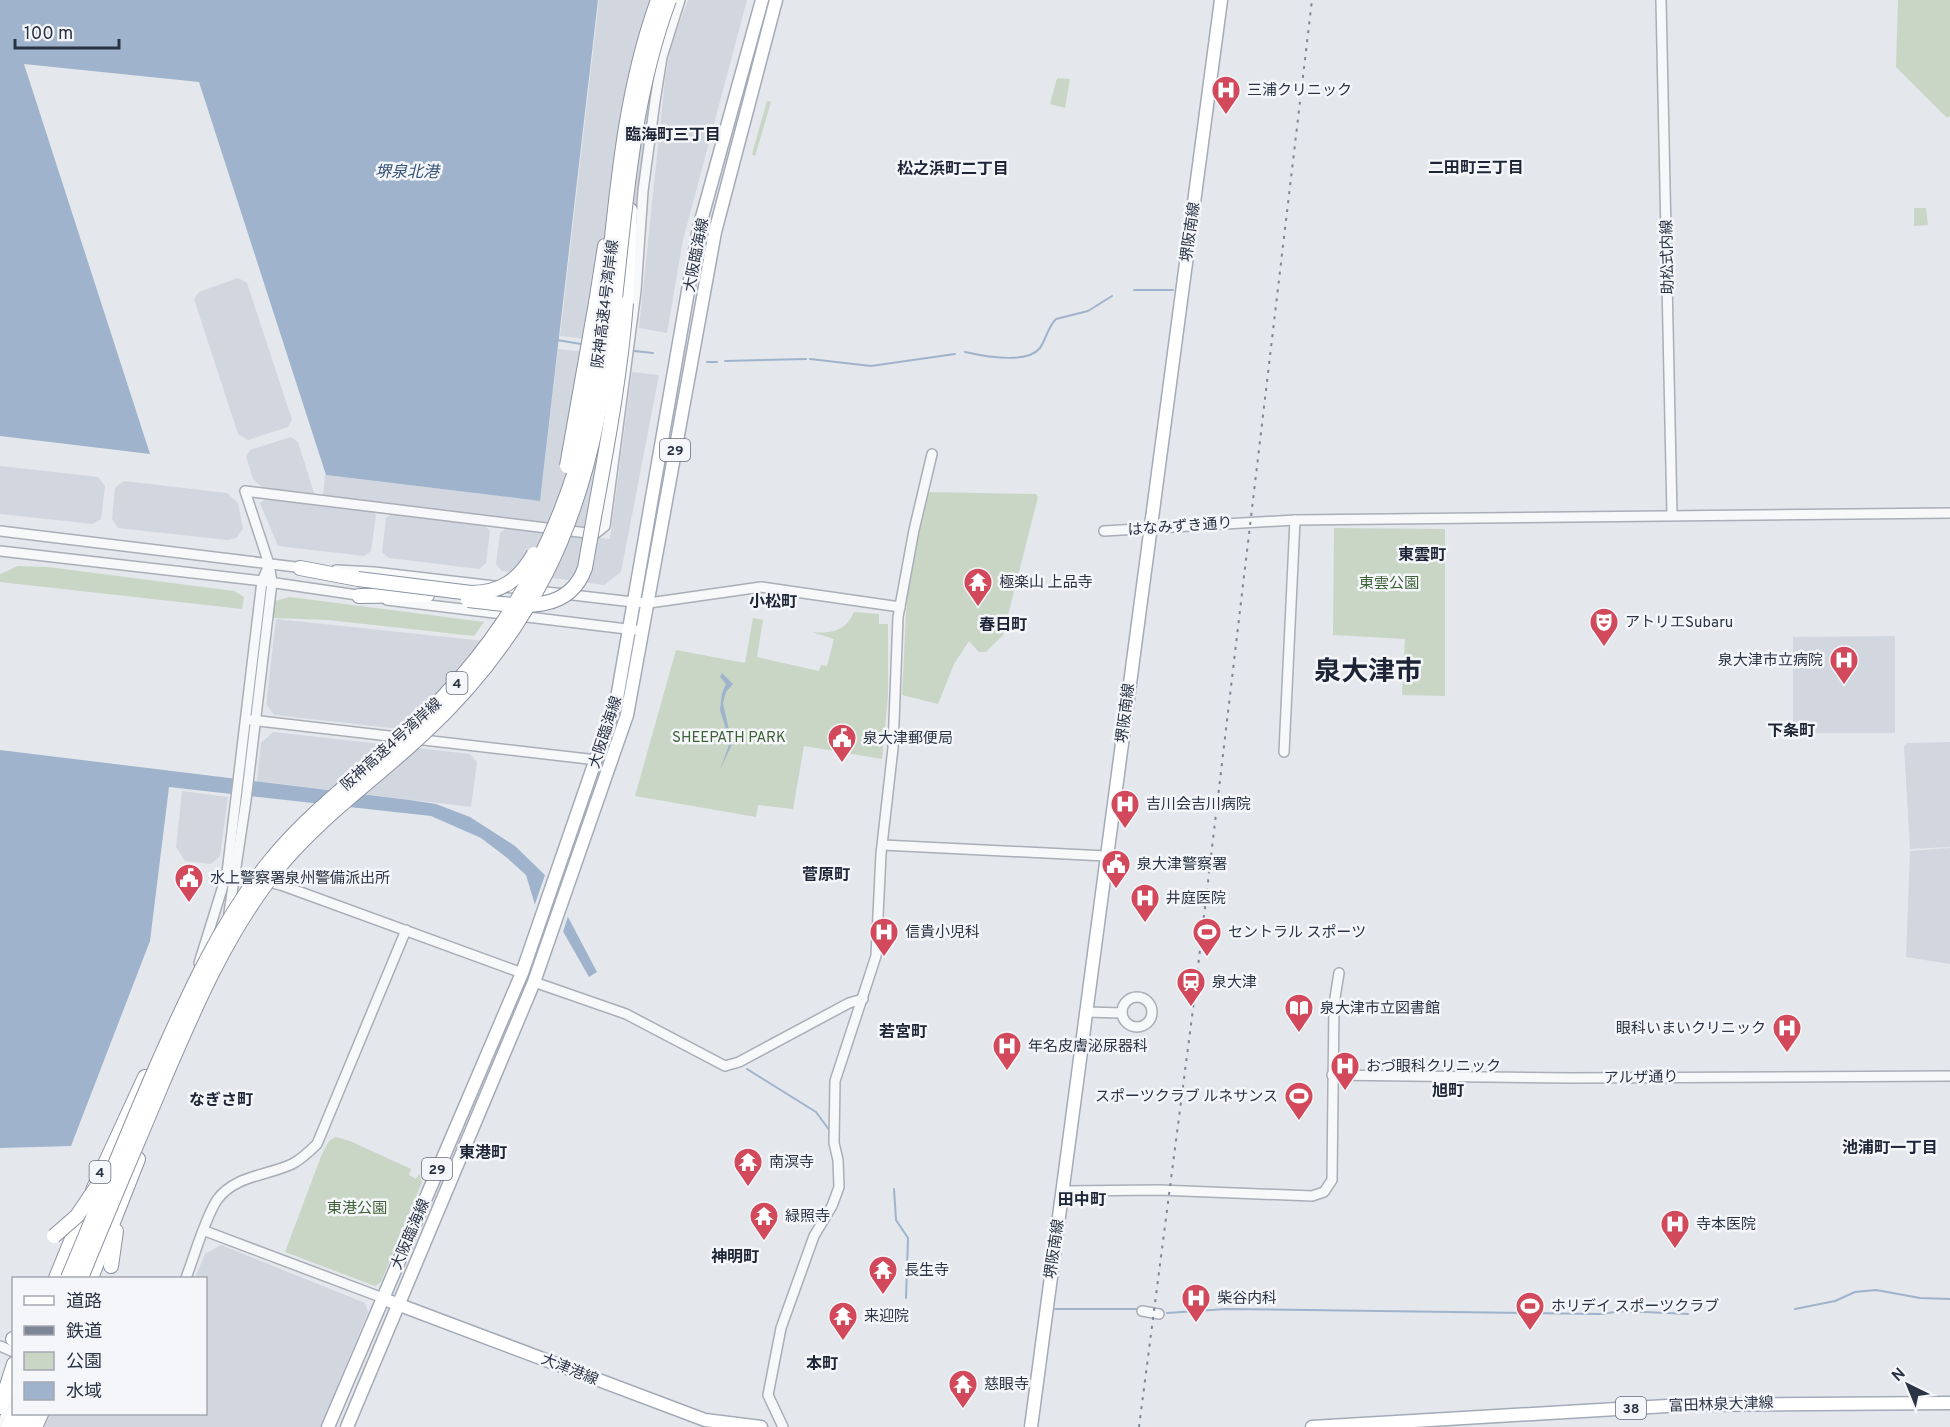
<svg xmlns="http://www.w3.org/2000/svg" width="1950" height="1427" font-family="Overpass,'Noto Sans JP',sans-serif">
	<rect width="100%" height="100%" fill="#e4e7ec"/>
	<g fill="#d2d6de">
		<path d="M599,0h77l-23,81 -27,262 -66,-7z"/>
		<path d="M688,0h59l-64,240 -16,93 -28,-5 26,-249 6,-33z"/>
		<path d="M238,278l9,5 45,137 -4,7 -40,13 -10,-6 -44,-135 5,-7z"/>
		<path d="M558,349l64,7 -20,164 -7,9 -272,-33 2,-21 215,26z"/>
		<path d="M632,372l27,3 -38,197 -17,13 -102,-14 -6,-7 4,-31 6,-5 104,11z"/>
		<path d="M291,437l7,5 17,54 -51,-7 -11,-10 -7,-22 4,-7z"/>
		<path d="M0,466l98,11 7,9 -4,33 -8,5 -93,-10z"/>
		<path d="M124,481l103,12 11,10 5,26 -7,9 -9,2 -109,-12 -6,-9 3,-31z"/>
		<path d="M267,498l104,12 5,5 -5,36 -7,5 -86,-10 -18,-43z"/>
		<path d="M393,513l91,12 6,6 -4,32 -7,6 -90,-11 -7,-6 4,-34z"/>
		<path d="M276,619l208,22 -46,52 -38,36 -126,-14 -7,-10v-8z"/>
		<path d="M1895,636v97h-102v-96z"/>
		<path d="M273,732l197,22 7,8 -6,45 -214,-26 4,-38z"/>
		<path d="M1950,742v105l-40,2 -6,-103 3,-3z"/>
		<path d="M182,791l46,6 -8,59 -9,8 -26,-3 -9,-14z"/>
		<path d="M1950,848v116l-44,-7 4,-106z"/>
		<path d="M221,1245l144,58 3,9 -48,115h-278l5,-13h159v-136h-11l10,-24z"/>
	</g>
	<g fill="#c9d6c5">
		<path d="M1898,0h52v117h-4l-50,-50z"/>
		<path d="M1057,78l13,1 -5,29 -15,-4z"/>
		<path d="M767,101l4,1 -16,54 -3,-2z"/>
		<path d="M1914,208h12l2,17 -14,1z"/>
		<path d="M927,492l109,2 2,3 -35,138 -17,17h-7l-10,-11 -15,23 -16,40 -36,-9 5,-102z"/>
		<path d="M1334,528l111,1v167l-43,-1 3,-56 -72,-4z"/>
		<path d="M18,566l30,1 186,24 10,6 -2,12 -242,-27v-8z"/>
		<path d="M290,597l194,25 -10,14 -146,-16 -55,-2 2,-17z"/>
		<path d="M854,612l25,2v10h9v71l-6,64 -78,-13 -11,63 -35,-4 -2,12 -121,-21 41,-146 69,13 8,-45 10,2 -6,37 62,14 2,-6 6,1 7,-27 -22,-7c19,2 34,-1 42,-20z"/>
		<path d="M336,1137l14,4 61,28 -2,6 7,4 3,-5 3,8 -41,100 -6,4 -90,-34 37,-98 7,-13z"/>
	</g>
	<g fill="#9fb4cc">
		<path d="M0,0h598l-58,501 -214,-26 -127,-393 -175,-18 126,390 -150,-18z"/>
		<path d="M722,673l11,11 -7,8 -3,11 9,41 -12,26 10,-28 -10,-32 2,-17 4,-9 -6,-7z"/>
		<path d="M0,750l410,50 26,4 34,13 45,29 32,31 50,95 -8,5 -37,-65 -17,-7 -9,-30 -20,-18 -25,-19 -50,-22 -262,-29 -19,154 -79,205 -71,2z"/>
	</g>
	<path fill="#e4e7ec" d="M546,872l23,41 -7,22 -11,-22 -17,-6z"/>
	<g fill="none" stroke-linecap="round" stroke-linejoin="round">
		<g stroke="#9fb4cc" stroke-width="2">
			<path d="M1134,290h39"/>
			<path d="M557,340l24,4"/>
			<path d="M634,351l19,2"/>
			<path d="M965,352c18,4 61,13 75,-4 6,-9 8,-21 16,-29l32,-8 24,-15"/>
			<path d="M810,359l61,7 84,-12"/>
			<path d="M725,361l81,-2"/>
			<path d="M707,362h10"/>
			<path d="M747,1069l69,43 14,19"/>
			<path d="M894,1189l2,31 12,18 -2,60"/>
			<path d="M1055,1309h82"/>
			<path d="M1795,1309l40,-8 20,-9 21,-2 44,8 30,1"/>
			<path d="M1167,1313l59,-4 374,5 23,-3 65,3"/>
		</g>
		<g stroke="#a9aeb7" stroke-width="12">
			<g id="minor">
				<path d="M1661,0l11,515"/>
				<path d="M0,531l304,37"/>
				<path d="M1104,531l191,-11 655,-7"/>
				<path d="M0,551l262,30 102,15"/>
				<path d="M336,570l38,2 259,30 16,1 112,-16 139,20"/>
				<path d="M387,600l248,30"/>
				<path d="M251,720l346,40"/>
				<path d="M1284,752l11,-232"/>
				<path d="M883,845l223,11"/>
				<path d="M232,874l49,11 241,88"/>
				<path d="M229,913l17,-113 26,-218 -3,-18 -24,-73 350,43 10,-8 31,-235 7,-100 12,-90 7,-44 18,-57"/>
				<path d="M199,963l28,-90 35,-292 7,-16"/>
				<path d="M534,982l92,32 99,52 14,-4 110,-59 14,-4"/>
				<circle cx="1137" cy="1012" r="15"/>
				<path d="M1086,1012l36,1"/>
				<path d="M1332,1075l239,3 379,-2"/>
				<path d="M1062,1191l97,-1 153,6 12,-4 8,-12 2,-176 5,-31"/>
				<path d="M205,1231l178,67"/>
				<path d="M186,1278c8,-21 19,-60 31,-78 18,-25 50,-24 75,-36 10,-5 17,-12 25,-20l89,-214"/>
				<path d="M1142,1311l17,3"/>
				<path d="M0,1346l14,6"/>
				<path d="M1,1427l13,-34"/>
				<path d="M783,1427l-15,-32 13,-67 33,-92 18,-30 7,-19 -1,-27 -4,-17 1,-62 41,-125 5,-102 12,-106 5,-131 16,-87 18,-76"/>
			</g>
		</g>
		<g stroke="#a3abb8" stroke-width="15">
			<g id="major">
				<path d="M389,1301l316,119 56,7"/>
				<path d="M328,1427l194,-454 95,-275 82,-470 63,-228"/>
				<path d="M347,1427l187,-445 93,-267 88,-483 61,-232"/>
				<path d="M1031,1427l190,-1427"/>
				<path d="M1312,1427l372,-22 266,-2"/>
			</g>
		</g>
		<g stroke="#8b94a3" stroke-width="16">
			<g id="highway">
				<path d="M596,303l9,-57"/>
				<path d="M626,303l4,-93"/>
				<path d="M300,568l58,11"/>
				<path d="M359,596l68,-1"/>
				<path d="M93,1190l52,-113"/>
				<path d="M111,1266l5,-35"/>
				<path d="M56,1278l29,-71"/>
				<path d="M91,1278l47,-119"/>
				<path d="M13,1339h1"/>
				<path d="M0,1407l14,-43"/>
				<path d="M9,1427l5,-13"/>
				<path d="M21,1427l5,-13"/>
				<path d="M35,1427l6,-13"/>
			</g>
		</g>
		<use href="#minor" stroke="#f7f8fa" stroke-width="9"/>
		<use href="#major" stroke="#fff" stroke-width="12"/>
		<use href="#highway" stroke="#fff" stroke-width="14"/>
		<path stroke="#7d8696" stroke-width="2" stroke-dasharray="3 6" stroke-linecap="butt" d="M1139,1427l54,-418 119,-1009"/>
		<g stroke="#8b94a3" stroke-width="16" stroke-linecap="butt">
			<g id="highway-bridge">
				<path d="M567,466l29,-163"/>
				<path d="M358,579l113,14c30,0 48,-13 63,-39"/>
				<path d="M468,600c41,4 99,19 117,-32 15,-88 34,-175 41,-265"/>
				<path d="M54,1236l23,-20 25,-37"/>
				<path d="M68,1278c29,-69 57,-139 87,-208 32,-73 65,-147 115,-209 34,-42 76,-75 117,-110 61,-53 113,-112 149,-185 22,-44 40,-89 50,-136 30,-142 22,-292 72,-430"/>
				<path d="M81,1278c26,-65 54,-129 81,-194 32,-75 65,-153 117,-217 42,-51 96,-88 144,-133 50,-46 92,-101 123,-161 92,-182 54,-387 123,-573"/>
			</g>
		</g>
		<use href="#highway-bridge" stroke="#fff" stroke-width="14"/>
	</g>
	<defs>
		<g id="hospital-pin" transform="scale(1.5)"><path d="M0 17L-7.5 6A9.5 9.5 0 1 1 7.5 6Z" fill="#d1495b" stroke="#f4f6f9"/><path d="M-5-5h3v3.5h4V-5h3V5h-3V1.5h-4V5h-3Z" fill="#fff"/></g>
		<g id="temple-pin" transform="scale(1.5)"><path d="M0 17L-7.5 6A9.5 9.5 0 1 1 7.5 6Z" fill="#d1495b" stroke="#f4f6f9"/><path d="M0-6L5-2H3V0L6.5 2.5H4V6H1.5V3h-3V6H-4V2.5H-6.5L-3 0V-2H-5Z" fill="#fff"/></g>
		<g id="theatre-pin" transform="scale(1.5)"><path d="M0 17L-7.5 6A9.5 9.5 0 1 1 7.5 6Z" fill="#d1495b" stroke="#f4f6f9"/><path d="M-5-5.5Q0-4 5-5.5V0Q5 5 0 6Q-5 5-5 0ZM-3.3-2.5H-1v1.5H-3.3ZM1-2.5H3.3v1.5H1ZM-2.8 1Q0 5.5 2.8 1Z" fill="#fff"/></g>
		<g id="civic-pin" transform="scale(1.5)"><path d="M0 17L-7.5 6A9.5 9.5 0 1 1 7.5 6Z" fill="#d1495b" stroke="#f4f6f9"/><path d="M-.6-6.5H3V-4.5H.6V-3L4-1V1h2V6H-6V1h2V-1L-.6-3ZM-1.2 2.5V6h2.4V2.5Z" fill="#fff"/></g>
		<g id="stadium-pin" transform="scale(1.5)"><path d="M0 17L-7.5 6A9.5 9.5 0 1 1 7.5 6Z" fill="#d1495b" stroke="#f4f6f9"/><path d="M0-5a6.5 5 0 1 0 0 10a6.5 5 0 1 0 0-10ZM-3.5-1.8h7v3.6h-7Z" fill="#fff"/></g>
		<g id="station-pin" transform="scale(1.5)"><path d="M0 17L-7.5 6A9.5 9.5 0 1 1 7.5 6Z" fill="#d1495b" stroke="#f4f6f9"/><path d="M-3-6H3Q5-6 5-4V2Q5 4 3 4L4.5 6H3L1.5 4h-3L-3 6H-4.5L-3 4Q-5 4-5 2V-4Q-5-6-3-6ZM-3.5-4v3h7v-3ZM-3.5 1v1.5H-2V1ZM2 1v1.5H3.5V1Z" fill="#fff"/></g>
		<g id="library-pin" transform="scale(1.5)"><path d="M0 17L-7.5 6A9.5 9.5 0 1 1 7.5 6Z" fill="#d1495b" stroke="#f4f6f9"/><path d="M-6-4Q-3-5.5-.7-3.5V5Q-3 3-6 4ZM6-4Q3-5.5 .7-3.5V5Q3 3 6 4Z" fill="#fff"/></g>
	</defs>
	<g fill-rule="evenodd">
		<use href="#hospital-pin" x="1226" y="90"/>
		<use href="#temple-pin" x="978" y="582"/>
		<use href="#theatre-pin" x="1604" y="622"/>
		<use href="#hospital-pin" x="1844" y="660"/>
		<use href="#civic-pin" x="842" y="738"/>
		<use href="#hospital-pin" x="1125" y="804"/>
		<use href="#civic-pin" x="1116" y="864"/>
		<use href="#civic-pin" x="189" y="878"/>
		<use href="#hospital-pin" x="1145" y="898"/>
		<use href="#hospital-pin" x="884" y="932"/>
		<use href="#stadium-pin" x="1207" y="932"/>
		<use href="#station-pin" x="1191" y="982"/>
		<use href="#library-pin" x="1299" y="1008"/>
		<use href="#hospital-pin" x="1787" y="1028"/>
		<use href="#hospital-pin" x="1007" y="1046"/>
		<use href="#hospital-pin" x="1345" y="1066"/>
		<use href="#stadium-pin" x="1299" y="1096"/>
		<use href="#temple-pin" x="748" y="1162"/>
		<use href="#temple-pin" x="764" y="1216"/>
		<use href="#hospital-pin" x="1675" y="1224"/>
		<use href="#temple-pin" x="883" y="1270"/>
		<use href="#hospital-pin" x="1196" y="1298"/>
		<use href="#stadium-pin" x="1530" y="1306"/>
		<use href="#temple-pin" x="843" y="1316"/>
		<use href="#temple-pin" x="963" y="1384"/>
	</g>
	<g text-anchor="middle" stroke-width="5" stroke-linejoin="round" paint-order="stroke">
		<g fill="#f4f6f9" stroke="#676e7b" stroke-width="1.5">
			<rect x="660" y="439" width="30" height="22" rx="4.5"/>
			<rect x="446.5" y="672" width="21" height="22" rx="4.5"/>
			<rect x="422" y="1158" width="30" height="22" rx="4.5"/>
			<rect x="89.5" y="1161" width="21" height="22" rx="4.5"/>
			<rect x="1616" y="1397" width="30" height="22" rx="4.5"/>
		</g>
		<g font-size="14" font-weight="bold" fill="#2b3445">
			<text x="675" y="455">29</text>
			<text x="457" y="688">4</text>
			<text x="437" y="1174">29</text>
			<text x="100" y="1177">4</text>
			<text x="1631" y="1413">38</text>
		</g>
		<g font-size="15" fill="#2b3445" stroke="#f4f6f9" text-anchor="start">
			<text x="1247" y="95">三浦クリニック</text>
			<text x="999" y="587">極楽山 上品寺</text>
			<text x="1625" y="627">アトリエSubaru</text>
			<text x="1823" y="665" text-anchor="end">泉大津市立病院</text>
			<text x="863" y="743">泉大津郵便局</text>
			<text x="1146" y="809">吉川会吉川病院</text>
			<text x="1137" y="869">泉大津警察署</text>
			<text x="210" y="883">水上警察署泉州警備派出所</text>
			<text x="1166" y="903">井庭医院</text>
			<text x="905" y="937">信貴小児科</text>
			<text x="1228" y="937">セントラル スポーツ</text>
			<text x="1212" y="987">泉大津</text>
			<text x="1320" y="1013">泉大津市立図書館</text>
			<text x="1766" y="1033" text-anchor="end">眼科いまいクリニック</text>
			<text x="1028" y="1051">年名皮膚泌尿器科</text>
			<text x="1366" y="1071">おづ眼科クリニック</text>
			<text x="1278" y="1101" text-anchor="end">スポーツクラブ ルネサンス</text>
			<text x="769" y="1167">南溟寺</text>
			<text x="785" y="1221">緑照寺</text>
			<text x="1696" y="1229">寺本医院</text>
			<text x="904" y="1275">長生寺</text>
			<text x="1217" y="1303">柴谷内科</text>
			<text x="1551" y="1311">ホリデイ スポーツクラブ</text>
			<text x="864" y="1321">来迎院</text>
			<text x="984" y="1389">慈眼寺</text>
		</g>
		<g font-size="15" fill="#2b3445" stroke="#f4f6f9">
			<text transform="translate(1190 232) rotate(-82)" y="5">堺阪南線</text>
			<text transform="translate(696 255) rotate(-79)" y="5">大阪臨海線</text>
			<text transform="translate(1667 257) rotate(-91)" y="5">助松式内線</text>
			<text transform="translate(605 304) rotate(-83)" y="5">阪神高速4号湾岸線</text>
			<text transform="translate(1180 526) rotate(-4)" y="5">はなみずき通り</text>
			<text transform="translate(1125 713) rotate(-83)" y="5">堺阪南線</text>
			<text transform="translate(605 732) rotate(-72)" y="5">大阪臨海線</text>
			<text transform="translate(391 744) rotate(-42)" y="5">阪神高速4号湾岸線</text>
			<text transform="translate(1641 1077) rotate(-1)" y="5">アルザ通り</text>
			<text transform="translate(410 1234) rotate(-67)" y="5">大阪臨海線</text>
			<text transform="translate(1054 1249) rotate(-82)" y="5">堺阪南線</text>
			<text transform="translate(570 1369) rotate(22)" y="5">大津港線</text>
			<text transform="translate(1721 1404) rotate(-2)" y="5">富田林泉大津線</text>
		</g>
		<g font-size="15" fill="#3f6138" stroke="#f4f6f9">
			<text x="1389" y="588">東雲公園</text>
			<text x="729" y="742">SHEEPATH PARK</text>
			<text x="357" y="1213">東港公園</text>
		</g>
		<g font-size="16" font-weight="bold" fill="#1d2536" stroke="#f4f6f9">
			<text x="673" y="140">臨海町三丁目</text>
			<text x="1476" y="173">二田町三丁目</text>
			<text x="953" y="174">松之浜町二丁目</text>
			<text x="1422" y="560">東雲町</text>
			<text x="773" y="607">小松町</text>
			<text x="1003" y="630">春日町</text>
			<text x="1791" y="736">下条町</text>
			<text x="826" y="880">菅原町</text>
			<text x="903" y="1037">若宮町</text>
			<text x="1448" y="1096">旭町</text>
			<text x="221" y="1105">なぎさ町</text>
			<text x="1890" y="1153">池浦町一丁目</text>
			<text x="483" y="1158">東港町</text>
			<text x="1082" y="1205">田中町</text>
			<text x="735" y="1262">神明町</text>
			<text x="822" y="1369">本町</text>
		</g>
		<g font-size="16" font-style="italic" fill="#34527a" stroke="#f4f6f9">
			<text x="407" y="177">堺泉北港</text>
		</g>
		<g font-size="27" font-weight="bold" fill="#1d2536" stroke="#f4f6f9">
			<text x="1368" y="680">泉大津市</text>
		</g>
	</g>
	<rect x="12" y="1277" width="195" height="138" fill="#f4f6f9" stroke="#a4a8b1" stroke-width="1.5"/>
	<rect x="24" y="1296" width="30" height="9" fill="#ffffff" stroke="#a4a8b1" stroke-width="1.5"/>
	<text x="66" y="1307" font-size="18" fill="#2b3445">道路</text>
	<rect x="24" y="1326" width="30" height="9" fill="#7d8696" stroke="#a4a8b1" stroke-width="1.5"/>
	<text x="66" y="1337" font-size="18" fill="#2b3445">鉄道</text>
	<rect x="24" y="1352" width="30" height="18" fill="#c9d6c5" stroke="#a4a8b1" stroke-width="1.5"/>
	<text x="66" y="1367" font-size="18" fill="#2b3445">公園</text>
	<rect x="24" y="1382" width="30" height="18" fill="#9fb4cc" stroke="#a4a8b1" stroke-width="1.5"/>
	<text x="66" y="1397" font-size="18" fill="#2b3445">水域</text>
	<g transform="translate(1908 1385) rotate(317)" stroke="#f4f6f9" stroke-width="4.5" paint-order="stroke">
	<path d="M0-4.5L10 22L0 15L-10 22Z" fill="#2b3445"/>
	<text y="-9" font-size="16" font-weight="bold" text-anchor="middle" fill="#2b3445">N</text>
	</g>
	<path d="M15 39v9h104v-9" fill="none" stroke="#2b3445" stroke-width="3"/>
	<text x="24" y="39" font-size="18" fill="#2b3445" stroke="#f4f6f9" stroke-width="4.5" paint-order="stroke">100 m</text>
</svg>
